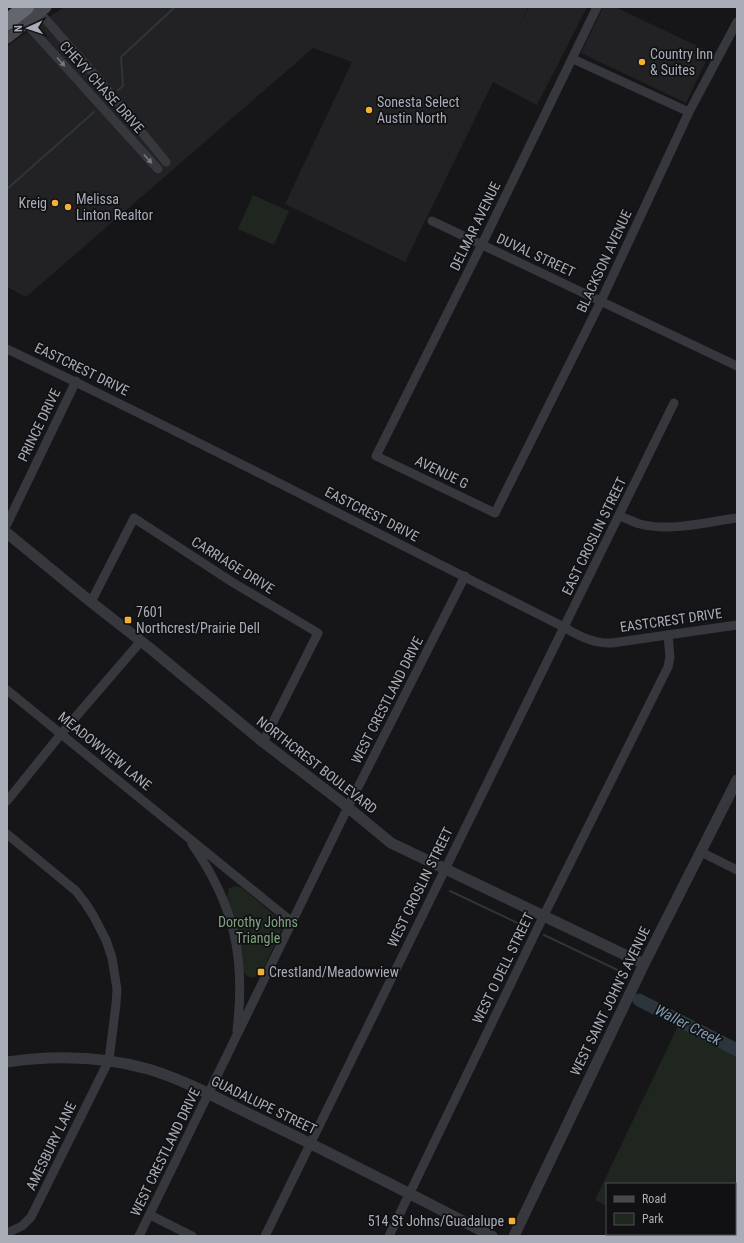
<svg xmlns="http://www.w3.org/2000/svg" width="744" height="1243" font-family="'Roboto Condensed',sans-serif">
	<rect width="100%" height="100%" fill="#161618"/>
	<g fill="#222225">
		<path d="M64,7h464l-8,18 9,-18h58l-50,98 -44,-23 -88,180 -120,-58 67,-142 -39,-14 -287,249 -19,-10v-241z"/>
		<path d="M603,7h12l95,45 -24,51 -105,-50z"/>
	</g>
	<g fill="#1e261f">
		<path d="M253,195l36,16 -15,34 -36,-16z"/>
		<path d="M236,886l6,2 38,32 2,9 -21,45c-8,6 -15,4 -19,-5l-7,-46 -8,-26 2,-9z"/>
		<path d="M679,1024l58,28v184h-70l-4,-2h72v-50h-128v22l-12,-6z"/>
	</g>
	<g fill="none" stroke-linecap="round" stroke-linejoin="round">
		<g stroke="#2c353c" stroke-width="2">
			<path d="M118,90l5,-4 -2,-29 54,-50"/>
			<path d="M7,189l87,-77"/>
			<path d="M450,891l78,37"/>
			<path d="M544,935l82,39"/>
		</g>
		<path stroke="#2c353c" stroke-width="13" d="M639,1000l98,50"/>
		<g stroke="#37383d" stroke-width="9">
			<path d="M597,7l-111,229 -110,220 119,57 106,-212 88,-189 48,-90"/>
			<path d="M39,12l62,70 65,80"/>
			<path d="M26,23l132,146"/>
			<path d="M573,59l116,53"/>
			<path d="M432,221l305,145"/>
			<path d="M7,349c187,89 371,185 557,278 14,9 31,17 48,16l125,-18"/>
			<path d="M619,516c7,2 14,6 21,8 31,8 66,-2 97,-6"/>
			<path d="M7,524l69,-143"/>
			<path d="M91,602l43,-84 98,64 86,51 -55,109"/>
			<path d="M7,690l285,232"/>
			<path d="M7,801l54,-67 80,-93"/>
			<path d="M7,834l69,57 10,13 7,11 13,25 6,18 5,31 -1,15 -7,56 -78,157 -9,9 -15,7"/>
			<path d="M192,844c42,60 54,113 45,186"/>
			<path d="M701,852l36,18"/>
			<path d="M150,1215l42,21"/>
			<path d="M139,1236l209,-429 117,-231"/>
			<path d="M265,1236l409,-833"/>
			<path d="M389,1236l154,-319 125,-250 2,-10 -2,-22"/>
		</g>
		<g stroke="#37383d" stroke-width="11">
			<path d="M7,533l84,69 60,47 112,93 76,58 52,43 253,121"/>
			<path d="M7,1062c48,-7 95,-6 141,7 38,11 80,35 116,52 77,37 152,76 228,115"/>
			<path d="M514,1236l130,-272 93,-184"/>
		</g>
		<path stroke="#45474d" stroke-width="13" d="M7,37l38,-30"/>
		<path stroke="#63666e" stroke-width="16" d="M7,22l19,-15"/>
	</g>
	<defs><path id="oneway-solid" d="M-6-.8H1V-3.2L6.5 0L1 3.2V.8H-6Z"/></defs>
	<g fill="#757881">
		<use href="#oneway-solid" transform="translate(61 62) rotate(48)"/>
		<use href="#oneway-solid" transform="translate(148 159) rotate(47)"/>
	</g>
	<g fill="#f2b134" stroke="#111113" stroke-width="1.5">
		<circle cx="642" cy="62" r="4"/>
		<circle cx="369" cy="110" r="4"/>
		<circle cx="55" cy="203" r="4"/>
		<circle cx="68" cy="207" r="4"/>
		<rect x="124" y="616" width="8" height="8" rx="2"/>
		<rect x="257" y="968" width="8" height="8" rx="2"/>
		<rect x="508" y="1217" width="8" height="8" rx="2"/>
	</g>
	<g text-anchor="middle" stroke-width="3.5" stroke-linejoin="round" paint-order="stroke">
		<g font-size="14" fill="#a8adb8" stroke="#111113" text-anchor="start">
			<text x="650" y="59">Country Inn<tspan x="650" dy="16">&amp; Suites</tspan></text>
			<text x="377" y="107">Sonesta Select<tspan x="377" dy="16">Austin North</tspan></text>
			<text x="76" y="204">Melissa<tspan x="76" dy="16">Linton Realtor</tspan></text>
			<text x="47" y="208" text-anchor="end">Kreig</text>
			<text x="136" y="617">7601<tspan x="136" dy="16">Northcrest/Prairie Dell</tspan></text>
			<text x="269" y="977">Crestland/Meadowview</text>
			<text x="504" y="1226" text-anchor="end">514 St Johns/Guadalupe</text>
		</g>
		<g font-size="14" fill="#a8adb8" stroke="#111113">
			<text transform="translate(102 87) rotate(48)" y="5">CHEVY CHASE DRIVE</text>
			<text transform="translate(475 226) rotate(-64)" y="5">DELMAR AVENUE</text>
			<text transform="translate(536 255) rotate(25)" y="5">DUVAL STREET</text>
			<text transform="translate(604 261) rotate(-65)" y="5">BLACKSON AVENUE</text>
			<text transform="translate(82 369) rotate(26)" y="5">EASTCREST DRIVE</text>
			<text transform="translate(39 425) rotate(-64)" y="5">PRINCE DRIVE</text>
			<text transform="translate(442 472) rotate(26)" y="5">AVENUE G</text>
			<text transform="translate(372 514) rotate(27)" y="5">EASTCREST DRIVE</text>
			<text transform="translate(594 536) rotate(-64)" y="5">EAST CROSLIN STREET</text>
			<text transform="translate(233 565) rotate(32)" y="5">CARRIAGE DRIVE</text>
			<text transform="translate(671 620) rotate(-8)" y="5">EASTCREST DRIVE</text>
			<text transform="translate(387 700) rotate(-63)" y="5">WEST CRESTLAND DRIVE</text>
			<text transform="translate(105 751) rotate(39)" y="5">MEADOWVIEW LANE</text>
			<text transform="translate(317 765) rotate(38)" y="5">NORTHCREST BOULEVARD</text>
			<text transform="translate(420 887) rotate(-64)" y="5">WEST CROSLIN STREET</text>
			<text transform="translate(503 968) rotate(-64)" y="5">WEST O DELL STREET</text>
			<text transform="translate(610 1001) rotate(-64)" y="5">WEST SAINT JOHN'S AVENUE</text>
			<text transform="translate(264 1105) rotate(26)" y="5">GUADALUPE STREET</text>
			<text transform="translate(51 1146) rotate(-64)" y="5">AMESBURY LANE</text>
			<text transform="translate(165 1152) rotate(-64)" y="5">WEST CRESTLAND DRIVE</text>
		</g>
		<g font-size="14" fill="#7fa381" stroke="#111113">
			<text x="258" y="927">Dorothy Johns<tspan x="258" dy="16">Triangle</tspan></text>
		</g>
		<g font-size="15" font-style="italic" fill="#7f9bb3" stroke="#111113">
			<text transform="translate(688 1025) rotate(27)" y="5">Waller Creek</text>
		</g>
	</g>
	<rect width="744" height="1243" fill="none" stroke="#a8adb8" stroke-width="16"/>
	<rect x="606" y="1183" width="130" height="52" fill="#111113" stroke="#4d4f55"/>
	<rect x="614" y="1196" width="20" height="6" fill="#45474d" stroke="#4d4f55"/>
	<text x="642" y="1203" font-size="12" fill="#a8adb8">Road</text>
	<rect x="614" y="1213" width="20" height="12" fill="#1e261f" stroke="#4d4f55"/>
	<text x="642" y="1223" font-size="12" fill="#a8adb8">Park</text>
	<g transform="translate(28 28) rotate(267)" stroke="#111113" stroke-width="3" paint-order="stroke">
	<path d="M0-3L7 15L0 10L-7 15Z" fill="#a8adb8"/>
	<text y="-6" font-size="11" font-weight="bold" text-anchor="middle" fill="#a8adb8">N</text>
	</g>
</svg>
